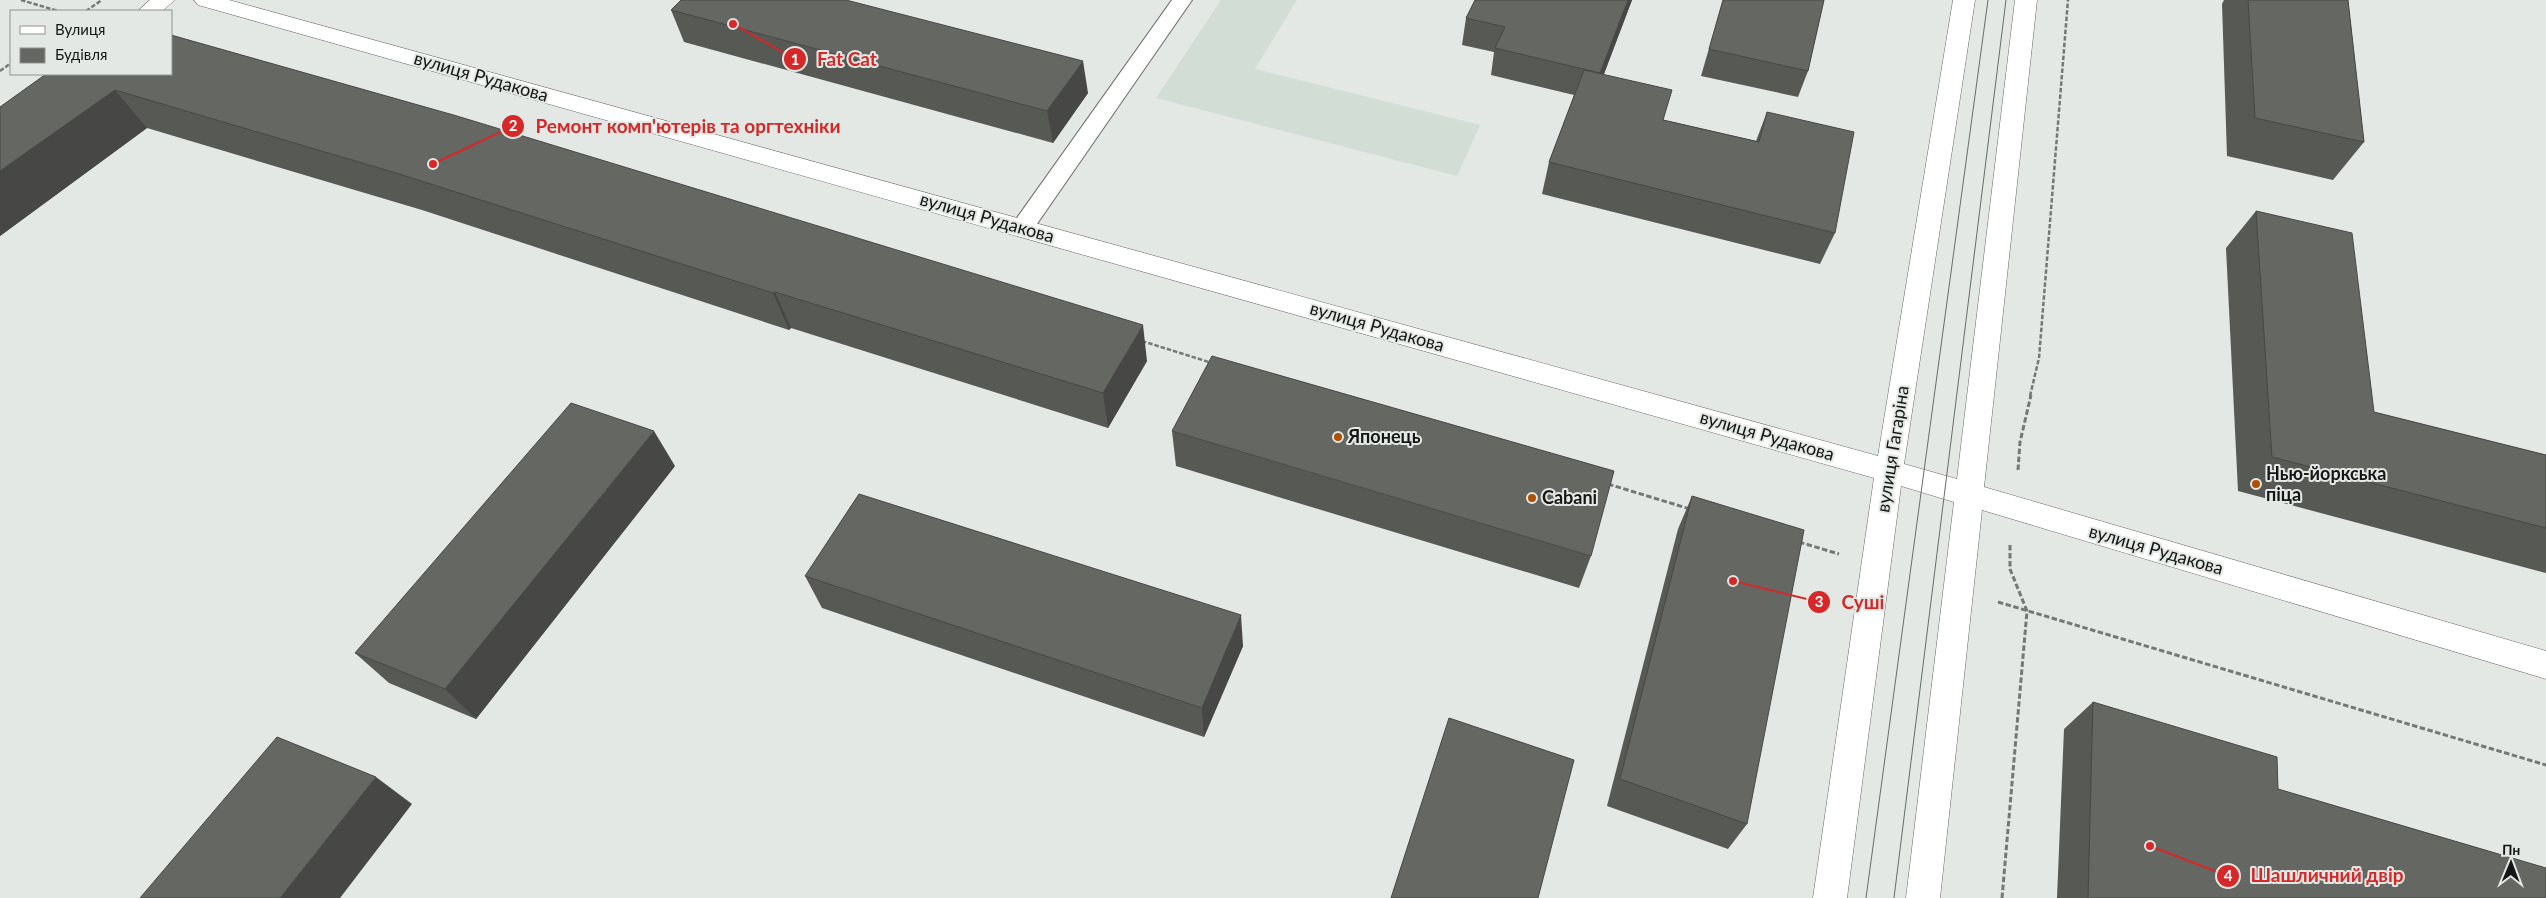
<svg xmlns="http://www.w3.org/2000/svg" width="2546" height="898" font-family="Lato,sans-serif">
	<rect width="100%" height="100%" fill="#e3e8e5"/>
	<path fill="#d1ddd5" d="M1221,0h76l-42,69 225,56 -23,51 -301,-78z"/>
	<g fill="none" stroke-linecap="round" stroke-linejoin="round">
		<g stroke="#656966" stroke-width="2">
			<path id="service" d="M1172,0h20l-162,234 -8,2 -8,-2 -3,-6 3,-6z"/>
		</g>
		<g stroke="#656966" stroke-width="1">
			<g id="minor">
				<path d="M150,0h25l-13,11h-24z"/>
				<path d="M194,0h35l1649,456 75,-456h22l-71,464 53,15 58,-479h22l-53,487 562,164v28l-564,-169 -42,388h-34l48,-396 -53,-16 -54,412h-34l61,-420 -1676,-473z"/>
			</g>
		</g>
		<g stroke="#757876" stroke-width="2.5" stroke-dasharray="4.5 2" stroke-linecap="butt">
			<path d="M21,0l37,11"/>
			<path d="M86,11l16,-11"/>
			<path d="M0,71l11,-8"/>
			<path d="M1142,341l70,22"/>
			<path d="M2030,396l9,-38 29,-358"/>
		</g>
		<g stroke="#757876" stroke-width="3" stroke-dasharray="5.5 2.5" stroke-linecap="butt">
			<path d="M2018,470l2,-28 11,-47"/>
			<path d="M1608,484l82,25"/>
			<path d="M1799,542l40,12"/>
			<path d="M1998,602l548,163"/>
			<path d="M2002,898l25,-287 -17,-42v-24"/>
		</g>
		<use href="#service" fill="#fff" fill-rule="evenodd"/>
		<use href="#minor" fill="#fff" fill-rule="evenodd"/>
		<g stroke="#686b69" stroke-width="1">
			<path d="M1866,898l122,-898"/>
			<path d="M1894,898l112,-898"/>
		</g>
	</g>
	<g fill="#575955">
		<path d="M1475,0h157l-28,74 60,46 92,21 11,-29 68,121 -15,31 -278,-70 7,-32 25,-67 -83,-20 3,-23 -32,-7 4,-27z"/>
		<path d="M1723,0h101l-16,71 -10,26 -97,-21z"/>
		<path d="M2224,0h124l16,142 -31,38 -106,-24 -5,-152z"/>
		<path d="M671,10l417,83 -35,50 -369,-101z"/>
		<path d="M171,74l976,287 -39,67 -317,-100 -2,2 -367,-120 -275,-82 -147,108v-129z"/>
		<path d="M2256,211l118,201 172,43v118l-308,-82 -12,-243z"/>
		<path d="M1172,431l419,125 -12,32 -403,-122z"/>
		<path d="M675,466l-199,253 -87,-36 -34,-30z"/>
		<path d="M1692,496l55,328 -19,25 -121,-43 71,-277z"/>
		<path d="M805,576l438,70 -39,91 -382,-129z"/>
		<path d="M2093,702l185,87 268,109h-489l7,-169z"/>
	</g>
	<g fill="#474845">
		<path d="M1628,0h4l-38,100 6,-27z"/>
		<path d="M1083,61l5,32 -35,50 -6,-32z"/>
		<path d="M115,90l32,38 -147,108v-65z"/>
		<path d="M775,292l16,36 -2,2 -16,-37z"/>
		<path d="M1143,325l4,36 -39,67 -5,-35z"/>
		<path d="M654,431l21,35 -199,253 -31,-30z"/>
		<path d="M1241,615l2,31 -39,91 -2,-29z"/>
		<path d="M376,777l36,27 -72,94h-60z"/>
	</g>
	<g fill="#656763" stroke="#474845">
		<path d="M681,0h165l237,61 -36,50 -376,-101z"/>
		<path d="M1475,0h153l-28,73 -105,-25 10,-21 -39,-9z"/>
		<path d="M1723,0h101l-16,71 -99,-22z"/>
		<path d="M2248,0h100l16,142 -109,-24z"/>
		<path d="M171,35l286,81 686,209 -40,68 -328,-101 -2,1 -377,-120 -281,-83 -115,81v-64l46,-33h125z"/>
		<path d="M1584,70l88,20 -9,30 96,22 8,-30 87,20 -19,101 -286,-71z"/>
		<path d="M2256,211l96,22 22,179 172,43v73l-274,-71z"/>
		<path d="M1212,356l402,115 -23,85 -419,-125z"/>
		<path d="M571,403l83,28 -209,258 -90,-36z"/>
		<path d="M859,494l382,121 -39,93 -397,-132z"/>
		<path d="M1692,496l112,34 -57,294 -127,-45z"/>
		<path d="M2093,702l184,55 1,32 268,79v30h-458z"/>
		<path d="M1449,718l125,42 -36,138h-147z"/>
		<path d="M277,737l99,40 -96,121h-140z"/>
	</g>
	<g fill="#af5000" stroke="#e3e8e5" stroke-width="2">
		<circle cx="1338" cy="437" r="5"/>
		<circle cx="2256" cy="484" r="5"/>
		<circle cx="1532" cy="498" r="5"/>
	</g>
	<g text-anchor="middle" stroke-width="4" stroke-linejoin="round" paint-order="stroke">
		<g font-size="18" fill="#141615" stroke="#e3e8e5">
			<text transform="translate(481 77) rotate(16)" y="6">вулиця Рудакова</text>
			<text transform="translate(987 218) rotate(16)" y="6">вулиця Рудакова</text>
			<text transform="translate(1377 327) rotate(16)" y="6">вулиця Рудакова</text>
			<text transform="translate(1767 436) rotate(16)" y="6">вулиця Рудакова</text>
			<text transform="translate(1893 449) rotate(-81)" y="6">вулиця Гагаріна</text>
			<text transform="translate(2156 550) rotate(16)" y="6">вулиця Рудакова</text>
		</g>
		<g font-size="18" font-weight="bold" fill="#141615" stroke="#e3e8e5" text-anchor="start">
			<text x="1348" y="443">Японець</text>
			<text x="2266" y="480">Нью-йоркська<tspan x="2266" dy="21">піца</tspan></text>
			<text x="1542" y="504">Cabani</text>
		</g>
	</g>
	<path fill="none" stroke="#d62828" stroke-width="2" d="M733 24L795 59M433 164L513 126M1733 581L1819 602M2150 846L2228 876"/>
	<g fill="#d62828" stroke="#e3e8e5" stroke-width="2">
		<circle cx="733" cy="24" r="5"/>
		<circle cx="433" cy="164" r="5"/>
		<circle cx="1733" cy="581" r="5"/>
		<circle cx="2150" cy="846" r="5"/>
		<circle cx="795" cy="59" r="12"/>
		<circle cx="513" cy="126" r="12"/>
		<circle cx="1819" cy="602" r="12"/>
		<circle cx="2228" cy="876" r="12"/>
	</g>
	<g font-size="15" text-anchor="middle" font-weight="bold" fill="#fff">
		<text x="795" y="65">1</text>
		<text x="513" y="131">2</text>
		<text x="1819" y="607">3</text>
		<text x="2228" y="881">4</text>
	</g>
	<g font-size="19" text-anchor="middle" font-weight="bold" fill="#d62828" stroke="#e3e8e5" stroke-width="4" stroke-linejoin="round" paint-order="stroke">
		<text x="847" y="66">Fat Cat</text>
		<text x="688" y="133">Ремонт комп'ютерів та оргтехніки</text>
		<text x="1863" y="609">Суші</text>
		<text x="2327" y="882">Шашличний двір</text>
	</g>
	<rect x="10" y="10" width="162" height="65" fill="#e3e8e5" stroke="#909492"/>
	<rect x="20" y="26" width="25" height="8" fill="#ffffff" stroke="#909492"/>
	<text x="55" y="35" font-size="15" fill="#141615">Вулиця</text>
	<rect x="20" y="48" width="25" height="15" fill="#656763" stroke="#909492"/>
	<text x="55" y="60" font-size="15" fill="#141615">Будівля</text>
	<g transform="translate(2511 863) rotate(1)" stroke="#e3e8e5" stroke-width="4" paint-order="stroke">
	<path d="M0-4L9 19L0 12L-9 19Z" fill="#141615"/>
	<text y="-8" font-size="14" font-weight="bold" text-anchor="middle" fill="#141615">Пн</text>
	</g>
</svg>
